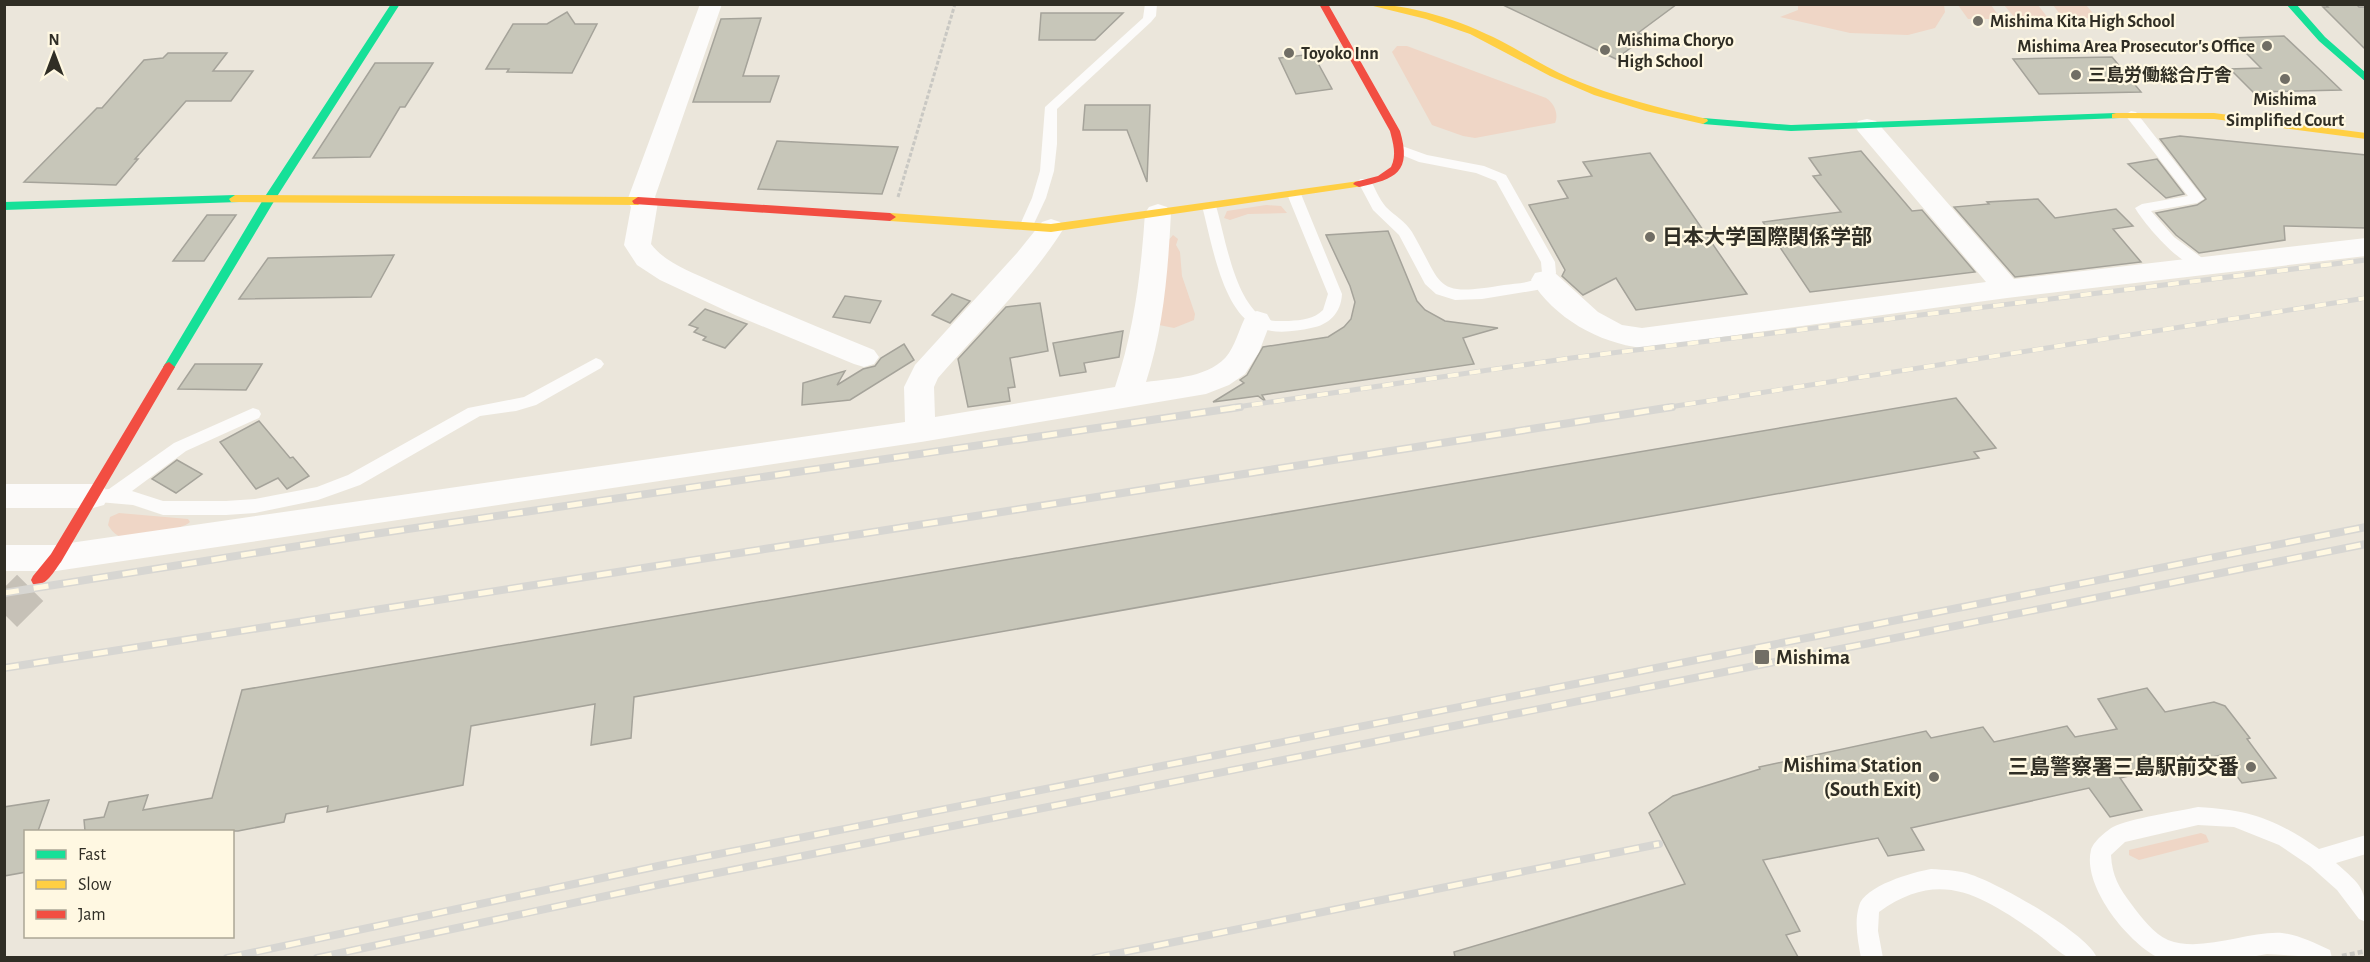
<svg xmlns="http://www.w3.org/2000/svg" width="2370" height="962" font-family="'Alegreya Sans','Noto Sans JP',sans-serif">
	<rect width="100%" height="100%" fill="#ebe6db"/>
	<g fill="#efd6c6">
		<path d="M1798,4l146,1 1,7 -10,16 -27,7 -58,-2 -70,-16 18,-7z"/>
		<path d="M1958,5h33l10,14h-33z"/>
		<path d="M2004,5h34l10,13h-33z"/>
		<path d="M2053,5h33l11,13h-34z"/>
		<path d="M1397,46h10l139,52c8,5 13,16 9,25l-80,15 -12,-2 -31,-11 -40,-73z"/>
		<path d="M1266,205l15,1 6,7 -39,1 -18,6 -6,-2 3,-7z"/>
		<path d="M1173,235l5,4 -2,6 4,7 2,24 13,38 -1,6 -20,8 -15,-3 8,-83z"/>
		<path d="M119,513l69,6 2,3c-8,8 -57,18 -68,15 -7,-2 -10,-6 -14,-12l2,-8z"/>
		<path d="M2201,833l5,2 3,7 -70,18 -10,-5v-5z"/>
	</g>
	<g fill="#c7c6b9" stroke="#a5a39a" stroke-width="1.5">
		<path d="M1501,4h176l-39,29 8,3 -30,23z"/>
		<path d="M2325,4h31l3,3h7v43l-43,-43h5z"/>
		<path d="M567,12l8,12h22l-25,49 -65,-1 2,-3h-23l27,-45h34z"/>
		<path d="M1041,13h82l-28,27h-56z"/>
		<path d="M761,18l-18,58h36l-9,26h-77l28,-83z"/>
		<path d="M2284,36l33,31 24,23 -88,2 -23,-23 31,-1 -30,-30z"/>
		<path d="M168,53h59l-14,18h40l-22,30h-45l-51,58h3l-22,26 -92,-3 73,-74h5l42,-48 19,-2z"/>
		<path d="M1313,54l19,35 -36,5 -17,-36z"/>
		<path d="M2112,57l29,35 -102,2 -26,-35z"/>
		<path d="M375,63h58l-28,44h-5l-30,50 -57,1z"/>
		<path d="M1085,105h65l-3,77 -20,-52h-44z"/>
		<path d="M2180,136l186,19v73l-82,-2 1,14 -86,13 -23,-18 -20,-22 41,-8 9,-6 -46,-60z"/>
		<path d="M777,141l37,2 84,4 -16,47 -124,-5z"/>
		<path d="M1861,151l51,60 10,-1 53,62 -165,20 -47,-70 78,-10 -28,-36 8,-1 -12,-17z"/>
		<path d="M1650,153l97,141 -111,16 -20,-32 -33,17 -21,-19 3,-6 -36,-65 39,-7 -10,-17 34,-5 -9,-14z"/>
		<path d="M2157,159l27,35 -18,4 -38,-34z"/>
		<path d="M2038,199l17,19 61,-9 17,17 -20,3 28,33 -126,15 -61,-70 35,-3 -2,-2z"/>
		<path d="M207,215h29l-32,46h-31z"/>
		<path d="M1388,231l29,70 8,9 20,11 53,7 -35,10 11,26 -212,31 4,7 -8,-6 -45,6 31,-19 -4,-3 7,-5 16,-28 65,-10 16,-10 7,-8 4,-17 -5,-16 -24,-51z"/>
		<path d="M394,255l-23,42 -132,2 29,-41z"/>
		<path d="M952,294l18,7 -20,22 -18,-8z"/>
		<path d="M845,296l36,5 -11,22 -37,-6z"/>
		<path d="M1040,303l8,48 -38,7 5,29 -7,1 2,13 -42,6 -10,-48 48,-52z"/>
		<path d="M705,309l42,15 -22,24 -22,-8 3,-3 -12,-5 4,-4 -9,-3z"/>
		<path d="M1123,331l-4,26 -35,6 2,9 -26,4 -7,-33z"/>
		<path d="M904,344l10,16 -64,40 -48,5 1,-22 42,-12 -8,14 26,-16 12,-3 6,-8z"/>
		<path d="M195,364h67l-16,26 -68,-1z"/>
		<path d="M1956,398l40,50 -22,4 5,6 -1345,239 -3,41 -40,7 4,-41 -124,22 -8,59 -136,27 1,-6 -42,8 -2,8 -46,9h-153l-1,-11 20,-3 5,-15 39,-7 -5,15 69,-12 30,-108z"/>
		<path d="M259,421l31,37 3,-1 16,19 -22,13 -9,-11 -22,11 -36,-47z"/>
		<path d="M177,460l25,14 -26,19 -24,-14z"/>
		<path d="M2147,688l18,24 49,-10 11,4 25,32 -3,1 29,39 -34,5 -21,-28 -101,23 22,32 -32,7 -21,-29 -178,40 13,22 -36,6 -10,-18 -115,22 37,71 -14,4 12,22h-343l-1,-5 231,-68 -36,-71 24,-17 87,-27 -1,-2 167,-36 5,7 52,-11 11,15 73,-16 8,11 42,-8 -19,-30z"/>
		<path d="M49,800l-11,31h-12v41l-22,4v-69z"/>
	</g>
	<g fill="none" stroke-linecap="round" stroke-linejoin="round">
		<path stroke="#c6c1b7" stroke-width="37" stroke-dasharray="37 18" stroke-linecap="butt" d="M4,614l34,-34"/>
		<path stroke="#c9c8c3" stroke-width="3" stroke-dasharray="4 2" stroke-linecap="butt" d="M898,197l57,-193"/>
		<path stroke="#c9c8c3" stroke-width="4.5" stroke-dasharray="5 3" stroke-linecap="butt" d="M2342,956l24,-5"/>
		<g fill="#fcfbfa" fill-rule="evenodd">
			<path d="M1145,4h12l-1,12 -5,6 -94,87v35l-3,27 -8,27 -15,32h-10l-2,-3 13,-29 8,-27 5,-64 98,-89z"/>
			<path d="M2131,111l5,1 68,87 -7,4 -46,8 23,26 35,26 2,3 -2,3c-22,6 -64,-44 -74,-61l7,-4 46,-8 -63,-81z"/>
			<path d="M1402,146l25,9 57,11 22,9 49,87 1,11 -6,10 -13,7 -55,9 -27,1 -19,-6 -11,-10 -26,-49 -26,-25 -15,-28 2,-3h10c5,9 9,20 16,28 8,8 20,15 26,25 32,55 21,65 92,53 12,-2 31,-1 38,-12l-1,-11 -45,-81 -20,-8 -57,-11 -22,-9 -2,-3z"/>
			<path d="M1294,190l7,4 41,100c-1,19 -13,31 -31,34 -19,4 -42,7 -59,-4 -31,-19 -41,-85 -50,-118l7,-4 7,4c9,30 18,92 46,111 7,5 18,4 27,4 13,-1 25,-2 34,-11l5,-16 -41,-100z"/>
			<path d="M596,358l5,2 3,4 -3,4 -65,37 -20,6 -36,5 -120,69 -42,15 -63,13 -29,2h-63l-30,-10 -46,-4 -2,-5 2,-5 22,-2 65,-46 79,-35 6,2 2,4 -2,4 -73,33 -54,40 31,10h63l29,-2 62,-12 31,-12 120,-67 56,-11z"/>
			<path d="M2198,807c53,3 77,12 121,42l47,-14v19l-30,9c26,23 30,25 30,59l-7,-3 -22,-29 -27,-24 -31,-21 -45,-18 -36,-2 -73,17 -14,13c1,21 8,33 21,50 9,12 22,29 36,35 34,13 79,-9 114,-7 17,2 32,10 48,17l2,8 -65,-4 -22,4h-86c-31,-15 -77,-72 -68,-108 2,-8 15,-19 22,-23 15,-8 66,-16 85,-20z"/>
			<path d="M1931,869c14,1 28,1 41,6 27,9 115,58 125,83 -7,0 -20,2 -27,0 -9,-3 -25,-19 -34,-25 -55,-38 -96,-65 -157,-21l-1,19 5,27h-22c-3,-17 -7,-35 -2,-52 5,-20 54,-34 72,-37z"/>
		</g>
		<g fill="#fcfbfa" fill-rule="evenodd">
			<path d="M700,4h22l-67,193 3,5 -7,42c14,19 41,28 62,38 53,24 107,46 161,68l5,7 -5,7 -10,3 -10,-3 -119,-49 -75,-35 -23,-15 -13,-20 7,-38 -4,-6z"/>
			<path d="M1867,119l9,2 138,158 352,-41v18l-359,42 -365,50c-43,-5 -88,-30 -111,-68l4,-7 10,-2 10,2 43,39 24,13 20,3 344,-46 -128,-151 -3,-5 3,-5z"/>
			<path d="M1158,204l9,3 4,6c-3,57 -7,114 -25,169 27,-4 66,-4 83,-29 8,-12 11,-27 18,-39l10,-3 10,3 4,7 -12,31 -14,22 -16,11 -23,9 -285,48 -865,129h-52v-26h52l849,-123 -1,-35 11,-22 102,-112 25,-31 9,-3 9,3 4,6c-33,53 -85,103 -126,150l-4,9 1,30 180,-30c19,-56 26,-114 30,-174l4,-6z"/>
			<path d="M4,484h89l11,3 5,9 -5,9 -11,3h-89z"/>
		</g>
		<g fill="#16e098" fill-rule="evenodd">
			<path d="M391,4h9l-124,194 -103,172h-8l-2,-3 2,-3 99,-166z"/>
			<path d="M2286,4h10l29,33 41,36v9l-47,-41z"/>
			<path d="M2116,113l4,1v4l-329,13 -88,-7 -5,-3 5,-3 88,7z"/>
			<path d="M235,195l6,4 -2,3 -235,8v-8z"/>
		</g>
		<g fill="#ffcf43" fill-rule="evenodd">
			<path d="M1365,4c46,0 95,16 136,37 23,12 45,27 69,37 45,19 90,30 137,41l1,2 -5,3 -57,-13 -52,-16 -44,-19 -80,-42 -44,-15z"/>
			<path d="M2116,113h98l152,20v6l-152,-20 -102,-1v-4z"/>
			<path d="M1359,181l6,3 -2,2 -312,46 -161,-11 -6,-4 6,-4 161,11z"/>
			<path d="M235,195l403,2 6,4 -6,4 -407,-3 -2,-3z"/>
		</g>
		<g fill="#f24e42" fill-rule="evenodd">
			<path d="M1319,4h9l72,127c12,41 -4,48 -41,56l-6,-3 2,-2 23,-6 13,-9c6,-12 2,-24 -1,-36z"/>
			<path d="M638,197l252,16 6,4 -6,4 -256,-17 -2,-3z"/>
			<path d="M169,362l6,5 -114,195c-7,9 -15,26 -28,22l-2,-4 2,-4 18,-22 114,-190z"/>
		</g>
		<g stroke="#d7d6d2" stroke-width="5">
			<g id="rail-far1">
				<path d="M1230,408l341,-50 795,-98"/>
				<path d="M1663,408l703,-110"/>
			</g>
		</g>
		<g stroke="#d7d6d2" stroke-width="8">
			<g id="rail">
				<path d="M4,593l370,-59 866,-127"/>
				<path d="M4,668l1668,-261"/>
				<path d="M227,958l436,-93 1703,-338"/>
				<path d="M317,958l345,-74 1704,-340"/>
				<path d="M1095,958l564,-114"/>
			</g>
		</g>
		<use href="#rail-far1" stroke="#fff8e2" stroke-width="4" stroke-dasharray="11" stroke-linecap="butt"/>
		<use href="#rail" stroke="#fff8e2" stroke-width="5" stroke-dasharray="15" stroke-linecap="butt"/>
	</g>
	<g fill="#716e65" stroke="#fff8e2" stroke-width="2">
		<circle cx="1978" cy="21" r="6"/>
		<circle cx="2267" cy="46" r="6"/>
		<circle cx="1605" cy="50" r="6"/>
		<circle cx="1289" cy="53" r="6"/>
		<circle cx="2076" cy="75" r="6"/>
		<circle cx="2285" cy="79" r="6"/>
		<circle cx="1650" cy="237" r="6"/>
		<rect x="1754" y="649" width="16" height="16" rx="3"/>
		<circle cx="2251" cy="767" r="6"/>
		<circle cx="1934" cy="777" r="6"/>
	</g>
	<g text-anchor="middle" stroke-width="4.5" stroke-linejoin="round" paint-order="stroke">
		<g font-size="18" font-weight="bold" fill="#302e25" stroke="#fff8e2" text-anchor="start">
			<text x="1990" y="27">Mishima Kita High School</text>
			<text x="1617" y="46">Mishima Choryo<tspan x="1617" dy="21">High School</tspan></text>
			<text x="2255" y="52" text-anchor="end">Mishima Area Prosecutor's Office</text>
			<text x="1301" y="59">Toyoko Inn</text>
			<text x="2088" y="81">三島労働総合庁舎</text>
			<text x="2285" y="105" text-anchor="middle">Mishima<tspan x="2285" dy="21">Simplified Court</tspan></text>
		</g>
		<g font-size="21" font-weight="bold" fill="#302e25" stroke="#fff8e2" text-anchor="start">
			<text x="1662" y="244">日本大学国際関係学部</text>
			<text x="1776" y="664">Mishima</text>
			<text x="1922" y="772" text-anchor="end">Mishima Station<tspan x="1922" dy="24">(South Exit)</tspan></text>
			<text x="2239" y="774" text-anchor="end">三島警察署三島駅前交番</text>
		</g>
	</g>
	<rect width="2370" height="962" fill="none" stroke="#302e25" stroke-width="12"/>
	<rect x="24" y="830" width="210" height="108" fill="#fff8e2" stroke="#aca796" stroke-width="1.5"/>
	<rect x="36" y="850" width="30" height="9" fill="#16e098" stroke="#aca796" stroke-width="1.5"/>
	<text x="78" y="860" font-size="18" fill="#302e25">Fast</text>
	<rect x="36" y="880" width="30" height="9" fill="#ffcf43" stroke="#aca796" stroke-width="1.5"/>
	<text x="78" y="890" font-size="18" fill="#302e25">Slow</text>
	<rect x="36" y="910" width="30" height="9" fill="#f24e42" stroke="#aca796" stroke-width="1.5"/>
	<text x="78" y="920" font-size="18" fill="#302e25">Jam</text>
	<g transform="translate(54 54)" stroke="#fff8e2" stroke-width="4.5" paint-order="stroke">
	<path d="M0-4.5L10 22L0 15L-10 22Z" fill="#302e25"/>
	<text y="-9" font-size="16" font-weight="bold" text-anchor="middle" fill="#302e25">N</text>
	</g>
</svg>
